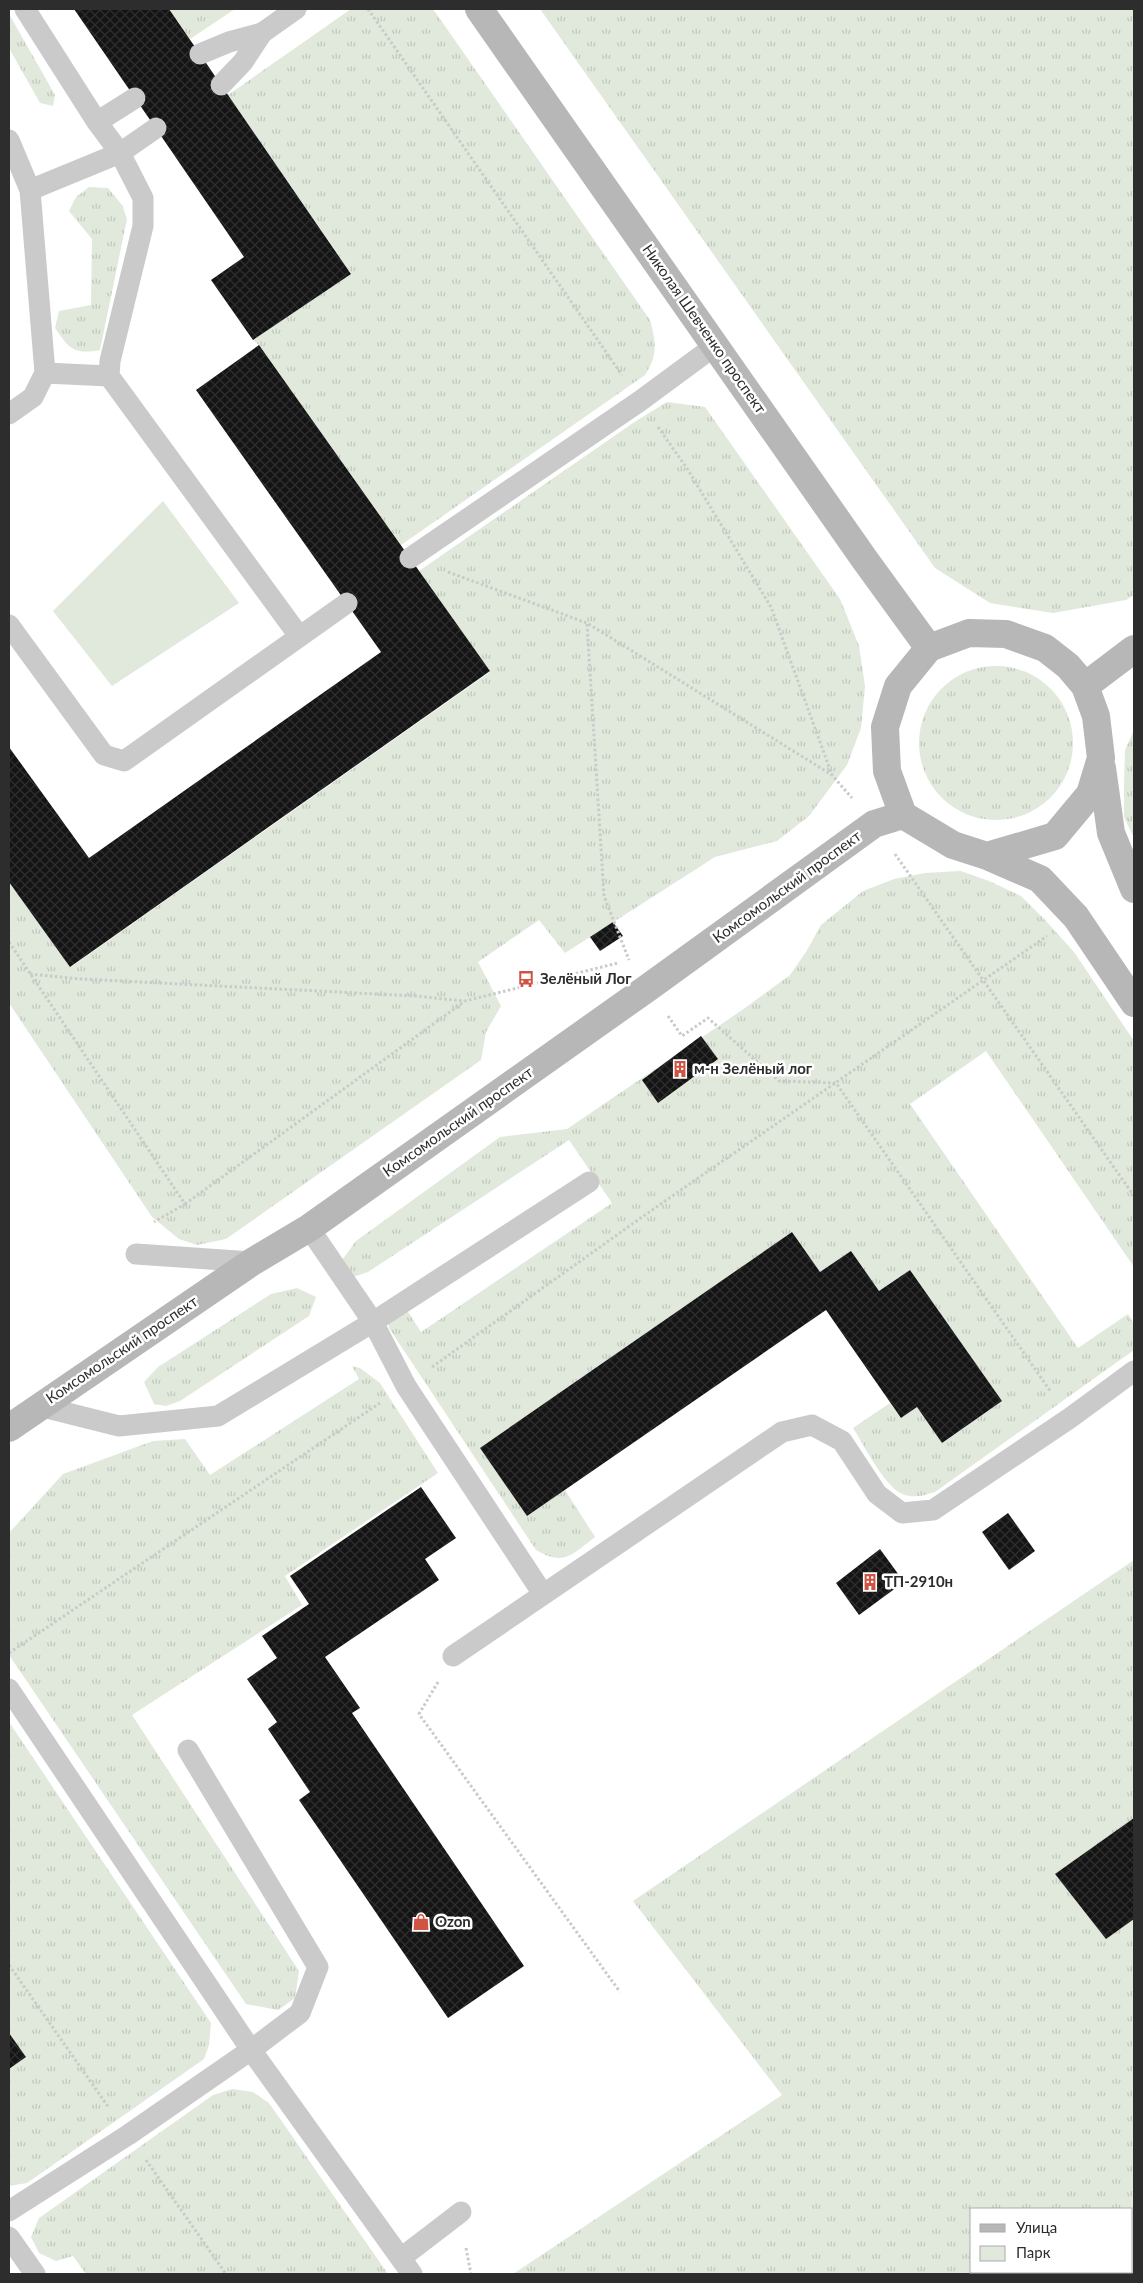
<svg xmlns="http://www.w3.org/2000/svg" width="1143" height="2283" font-family="Lato,sans-serif">
	<defs>
		<pattern id="grass-tufts" width="24" height="20" patternUnits="userSpaceOnUse" patternTransform="scale(1.25)"><rect width="24" height="20" fill="#e0e9dc"/><path d="M3 7l-1-3M5 7V3M7 7l1-3M15 17l-1-3M17 17v-4M19 17l1-3" fill="none" stroke="#c0c8bd"/></pattern>
		<pattern id="building-cross-hatch" width="8" height="8" patternUnits="userSpaceOnUse" patternTransform="scale(1.25)"><rect width="8" height="8" fill="#141414"/><path d="M0 0l8 8M0 8l8-8" fill="none" stroke="#2e2e2e"/></pattern>
	</defs>
	<rect width="100%" height="100%" fill="#fff"/>
	<g fill="url(#grass-tufts)" fill-rule="evenodd">
		<path d="M169,9h66l-45,30z"/>
		<path d="M351,9h82l217,311c6,22 8,35 -5,55l-244,170 -142,-200 -6,-5 98,-67 -123,-178z"/>
		<path d="M540,9h594v586l-8,5 -73,13 -63,-10 -55,-35z"/>
		<path d="M9,14l46,81 -2,11 -13,-3 -31,-55z"/>
		<path d="M89,187l19,1 14,17 5,14 -27,131c-27,5 -31,-2 -45,-22l4,-17 32,-6 1,-66 -23,-28 7,-14z"/>
		<path d="M667,402l38,5 135,192 19,47 6,40 -4,42 -14,37 -38,51 -32,25 -62,16 -150,96 -26,-33 -61,42 23,44 -15,26 -5,28 -255,179 -29,6 -18,-6 -27,-22 -143,-214v-121l62,85 419,-295 -71,-101 217,-150z"/>
		<circle cx="996" cy="743" r="77"/>
		<path d="M1134,730v108l-10,-21v-31l1,-36z"/>
		<path d="M961,871l28,10 32,15 24,24 29,32 60,89v226l-148,-216 -76,53 168,244 50,-34 6,10v26l-199,142c-10,3 -19,6 -30,3 -19,-5 -41,-50 -52,-67l37,-25 11,15 16,-11 25,36 60,-42 -92,-131 -31,21 -59,-19 -28,-40 -312,216 47,68 38,-26 30,47c-23,17 -30,30 -59,13l-147,-222 -1,-10 11,-20 22,34 191,-129 -43,-63 -201,132 -18,6 -8,-18 14,-19 144,-104 67,-8 178,-121 45,-33 16,-23 15,-27 42,-34 31,-12 31,-6z"/>
		<path d="M297,1288l19,9 -7,19 -129,85 -14,5 -12,-2 -10,-22 14,-15 113,-73z"/>
		<path d="M352,1366l8,2 20,15 58,90 -153,103 17,29 -170,110 167,256 -4,27 -17,12 -32,-6 -237,-349v-122l54,-59 90,-33 32,-2 25,36 149,-96z"/>
		<path d="M1134,1560v714h-621l269,-179 -149,-194zM972,2209h160v63h-160z"/>
		<path d="M9,1722l202,301 -2,22 -5,14 -177,124 -18,3v-117l17,-12 -17,-24z"/>
		<path d="M232,2089l21,3 16,11 119,171h-302l-13,-18 -17,5 -17,-8 -8,-16 8,-19 174,-123z"/>
	</g>
	<path fill="#e0e9dc" d="M163,501l76,102 -127,83 -59,-75z"/>
	<g fill="url(#building-cross-hatch)">
		<path d="M74,9h95l182,265 -98,66 -42,-60 33,-23z"/>
		<path d="M259,345l231,326 -420,296 -61,-85v-135l80,111 292,-206 -185,-262z"/>
		<path d="M613,922l10,14 -23,15 -10,-14z"/>
		<path d="M701,1036l17,23 -60,44 -16,-23z"/>
		<path d="M792,1232l28,40 31,-21 28,40 31,-21 92,131 -60,42 -25,-36 -16,11 -75,-108 -299,206 -47,-68z"/>
		<path d="M421,1487l35,51 -31,21 14,21 -114,77 35,51 -8,5 172,253 -76,52 -149,-218 11,-8 -42,-63 9,-7 -30,-43 30,-21 -15,-22 47,-32 -19,-28z"/>
		<path d="M1008,1513l27,38 -26,19 -27,-38z"/>
		<path d="M880,1549l24,33 -45,33 -23,-32z"/>
		<path d="M1134,1818v101l-28,20 -51,-65z"/>
		<path d="M9,2033l17,24 -17,12z"/>
	</g>
	<g fill="none" stroke-linecap="round" stroke-linejoin="round">
		<g stroke="#cacaca" stroke-width="3" stroke-dasharray="2.5 2.5" stroke-linecap="butt">
			<path d="M368,9l254,366"/>
			<path d="M658,427l30,43 83,137 61,168"/>
			<path d="M448,572l139,51 245,152 20,23"/>
			<path d="M587,624l17,272 25,64"/>
			<path d="M895,854l239,342"/>
			<path d="M9,942l176,262 -31,18"/>
			<path d="M30,974l51,5 335,17 48,5"/>
			<path d="M668,1016l14,20 26,-18 71,63 57,2 215,309"/>
			<path d="M185,1204l280,-203 153,-38"/>
			<path d="M432,1367l210,-150 405,-281"/>
			<path d="M9,1653l371,-250"/>
			<path d="M438,1682l-19,32 201,278"/>
			<path d="M9,1965l100,143"/>
			<path d="M146,2160l80,114"/>
			<path d="M466,2248l5,26"/>
		</g>
		<g stroke="#cacaca" stroke-width="21">
			<path d="M25,9l72,113 23,31 23,45v28l-33,135 -1,15 190,260"/>
			<path d="M200,54l29,-12 33,-9 34,-24"/>
			<path d="M221,85l22,-23 19,-29"/>
			<path d="M97,122l38,-24"/>
			<path d="M9,140l21,50 15,183 -12,24 -24,17"/>
			<path d="M30,190l90,-37 36,-25"/>
			<path d="M45,373l64,3"/>
			<path d="M410,558l230,-157 76,-56"/>
			<path d="M9,625l95,130 20,6 223,-158"/>
			<path d="M309,1228l64,94 33,64 137,208"/>
			<path d="M136,1254l116,8"/>
			<path d="M39,1406l80,20 99,-10 155,-94 216,-140"/>
			<path d="M453,1656l329,-224 30,-7 30,16 35,53 25,19 31,-3 137,-92 64,-47"/>
			<path d="M9,1689l242,361 161,224"/>
			<path d="M9,2211l119,-76 123,-85 49,-37 18,-46 -130,-217"/>
			<path d="M9,2237l26,37"/>
			<path d="M401,2258l60,-46"/>
		</g>
		<g stroke="#b7b7b7" stroke-width="28">
			<path d="M479,9l386,551 64,88"/>
			<path d="M1085,686l49,-37"/>
			<path d="M1102,768l9,65 23,56"/>
			<path d="M987,856l68,-20 35,-42 11,-36 -5,-42 -11,-30 -17,-20 -23,-18 -39,-14 -37,-1 -40,15 -31,38 -13,41 2,44 16,44 50,30 34,11 53,23 36,38 58,86"/>
			<path d="M9,1428l243,-166 57,-34 340,-241 225,-163 29,-9"/>
		</g>
	</g>
	<defs>
		<g id="bus-bare" transform="scale(1.35)"><path d="M-5-6H5V4H4V6H2V4H-2V6H-4V4H-5ZM-3.5-4V0h7V-4ZM-3.5 1.2v1.5H-2V1.2ZM2 1.2v1.5H3.5V1.2Z" fill="#d05443" stroke="#fff" stroke-width="2.5" paint-order="stroke"/></g>
		<g id="building-bare" transform="scale(1.35)"><path d="M-4-6H4V6H1V3H-1V6H-4ZM-2.5-4.3h1.7v1.8h-1.7ZM.8-4.3h1.7v1.8H.8ZM-2.5-1h1.7V.8h-1.7ZM.8-1h1.7V.8H.8Z" fill="#d05443" stroke="#fff" stroke-width="2.5" paint-order="stroke"/></g>
		<g id="shop-bare" transform="scale(1.35)"><path d="M-5-2.5h2.3a2.7 3.5 0 0 1 5.4 0H5L5.5 6h-11ZM-1.5-2.5h3a1.5 2.3 0 0 0-3 0Z" fill="#d05443" stroke="#fff" stroke-width="2.5" paint-order="stroke"/></g>
	</defs>
	<g fill-rule="evenodd">
		<use href="#bus-bare" x="526" y="979"/>
		<use href="#building-bare" x="680" y="1069"/>
		<use href="#building-bare" x="870" y="1582"/>
		<use href="#shop-bare" x="421" y="1922"/>
	</g>
	<g text-anchor="middle" stroke-width="5" stroke-linejoin="round" paint-order="stroke">
		<g font-size="15" fill="#2d2d2d" stroke="#fff">
			<text transform="translate(704 329) rotate(55)" y="5">Николая Шевченко проспект</text>
			<text transform="translate(787 887) rotate(-36)" y="5">Комсомольский проспект</text>
			<text transform="translate(458 1122) rotate(-35)" y="5">Комсомольский проспект</text>
			<text transform="translate(122 1350) rotate(-34)" y="5">Комсомольский проспект</text>
		</g>
		<g font-size="15" font-weight="bold" fill="#2d2d2d" stroke="#fff" text-anchor="start">
			<text x="540" y="984">Зелёный Лог</text>
			<text x="694" y="1074">м-н Зелёный лог</text>
			<text x="884" y="1587">ТП-2910н</text>
			<text x="435" y="1927">Ozon</text>
		</g>
	</g>
	<rect width="1143" height="2283" fill="none" stroke="#2d2d2d" stroke-width="20"/>
	<rect x="970" y="2208" width="162" height="65" fill="#ffffff" stroke="#ababab"/>
	<rect x="980" y="2224" width="25" height="8" fill="#b7b7b7" stroke="#ababab"/>
	<text x="1016" y="2233" font-size="15" fill="#2d2d2d">Улица</text>
	<rect x="980" y="2246" width="25" height="15" fill="#e0e9dc" stroke="#ababab"/>
	<text x="1016" y="2258" font-size="15" fill="#2d2d2d">Парк</text>
</svg>
